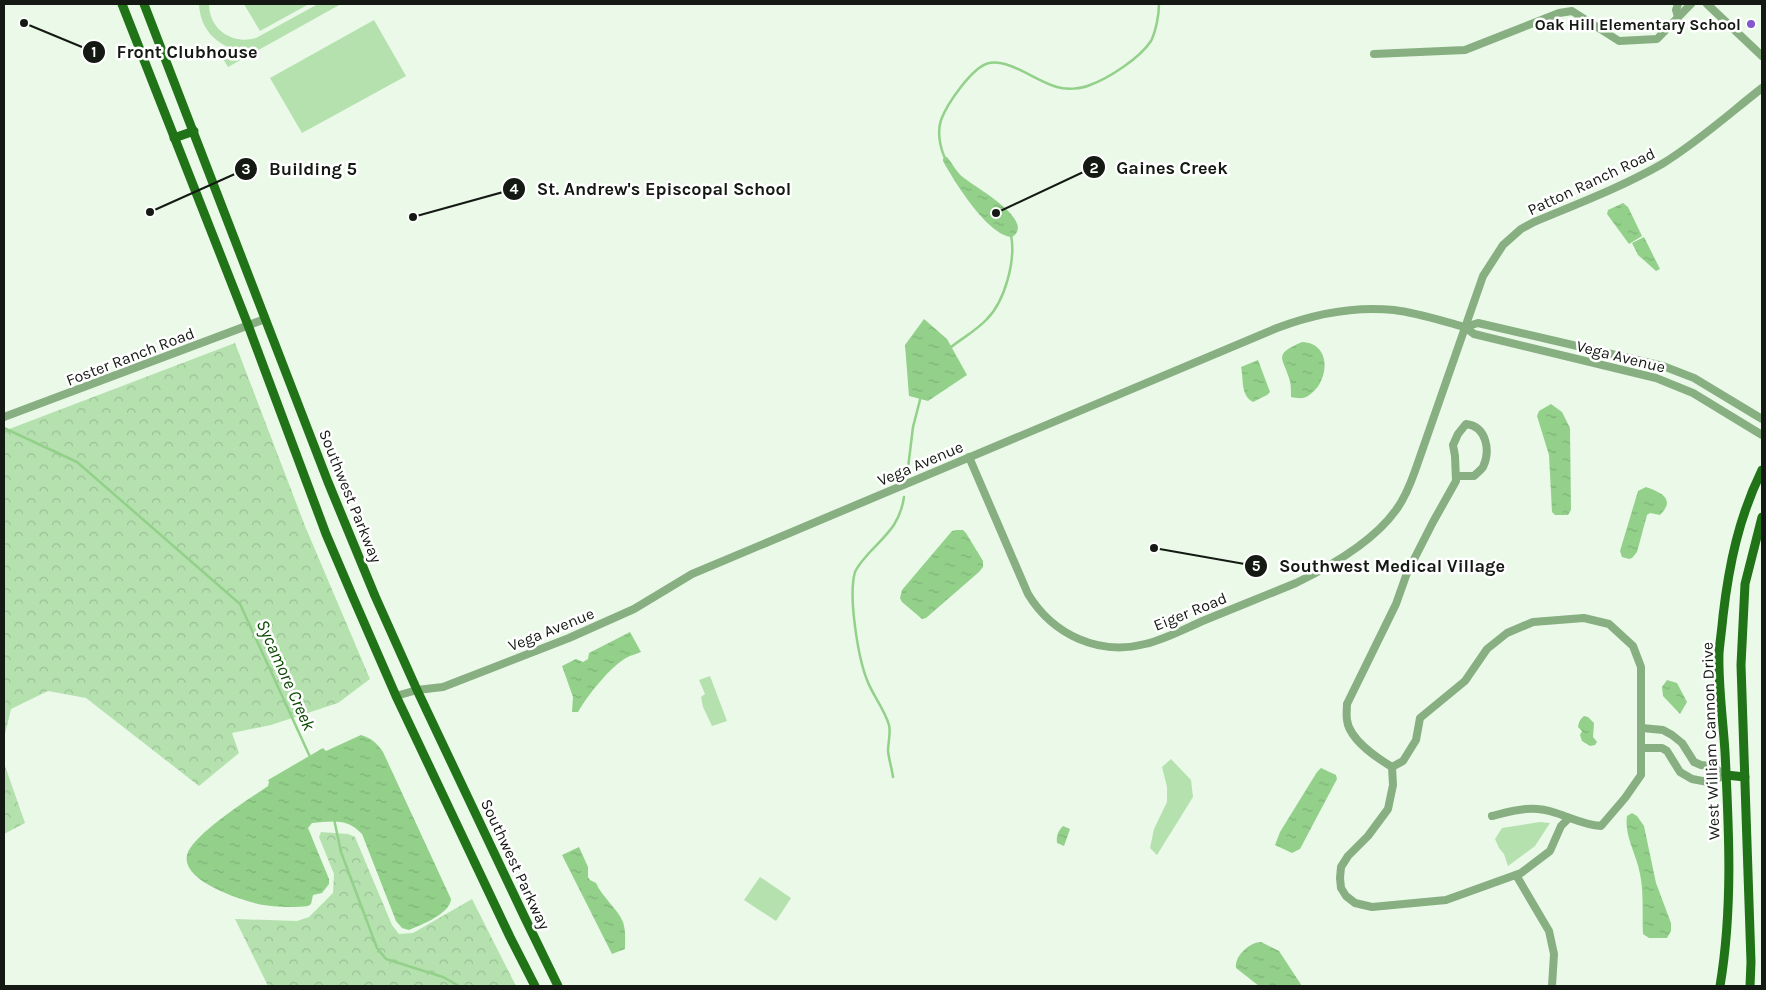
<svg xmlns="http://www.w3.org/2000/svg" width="1766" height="990" font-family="Karla,sans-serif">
	<defs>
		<pattern id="forest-crowns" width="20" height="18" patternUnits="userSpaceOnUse" patternTransform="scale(1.25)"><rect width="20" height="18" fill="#b5e1af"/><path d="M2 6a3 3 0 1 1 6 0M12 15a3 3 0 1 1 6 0" fill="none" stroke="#9bc096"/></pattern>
		<pattern id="water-ripples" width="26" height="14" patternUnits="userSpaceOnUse" patternTransform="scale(1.25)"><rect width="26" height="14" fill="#93d18b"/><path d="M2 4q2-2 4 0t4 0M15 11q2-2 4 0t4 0" fill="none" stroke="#7eb377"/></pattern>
	</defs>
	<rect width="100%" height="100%" fill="#eaf9e8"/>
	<g fill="#b5e1af">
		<path d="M199,4h10c0,25 23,41 47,34l62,-34h23l-113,63 -6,-10 15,-7c-23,-6 -37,-23 -38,-46z"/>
		<path d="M244,4h65l-49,27z"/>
		<path d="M374,20l32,56 -104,57 -32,-55z"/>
		<path d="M710,676l17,45 -15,5 -9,-19 -2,-10 4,-3 -6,-14z"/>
		<path d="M1171,759l20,21 2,17 -36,58 -7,-7 4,-19 13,-27v-15l-5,-20z"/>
		<path d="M1540,822l10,1 -15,23 -27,20 -4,-12 -5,-6 -4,-9 7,-11z"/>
		<path d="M760,877l31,21 -15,23 -32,-21z"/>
	</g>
	<g fill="url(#forest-crowns)">
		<path d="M235,343l70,183 65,153 -32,24 -67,22 -39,8 7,20 -40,33 -113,-88 -38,-7 -37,18 -7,29v-307z"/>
		<path d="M4,763l21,60 -21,11z"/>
		<path d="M321,832l27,2 7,3 37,88 7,9 14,-1 59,-34 44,87h-248l-33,-67 62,2 12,-4 24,-24 1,-19 -15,-37z"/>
	</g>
	<g fill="url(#water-ripples)">
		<path d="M944,157h3c6,7 9,15 17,21 11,9 73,43 48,59 -24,-1 -58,-56 -69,-76v-2z"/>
		<path d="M1623,203l5,4 14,29 -13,8 -22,-30 1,-4z"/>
		<path d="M1644,237l16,32 -4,2 -18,-16 -6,-12z"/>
		<path d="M924,319l23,20 20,36 -39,26 -19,-5 -4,-51z"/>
		<path d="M1302,342c32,1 27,44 4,55 -4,2 -10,1 -15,0 0,-5 0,-11 -1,-16 -7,-24 -18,-26 12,-39z"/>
		<path d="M1258,360l12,32 -3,3 -14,7c-13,-7 -9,-23 -12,-35z"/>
		<path d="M1551,404l11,8 8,16 1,82 -3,5h-13l-3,-3 -3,-57 -12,-39 2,-5z"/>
		<path d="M1646,487c13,5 31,11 14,28l-10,-2 -3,2 -10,37 -5,6 -3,1 -7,-2 -2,-6 18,-60z"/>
		<path d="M957,530h6l3,3 17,28v6l-4,5 -53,46 -4,1 -20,-17 -2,-4 2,-8 50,-59z"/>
		<path d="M630,632l11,20c-4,2 -10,3 -15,6 -17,10 -38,37 -48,54h-6l1,-15 -11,-31 14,-7 7,3 5,-3 1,-6z"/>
		<path d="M1667,680l10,3 10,19 -7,12 -17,-18 -1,-9z"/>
		<path d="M1584,716l4,1 6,6 -1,14 4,5 -2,3 -5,1 -8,-5 -2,-6 2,-4 -4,-4c1,-5 2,-8 6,-11z"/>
		<path d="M361,735c10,3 16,8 22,17l68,147c-1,15 -30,26 -42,31l-7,-2 -6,-7 -34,-87c-14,-16 -30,-13 -50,-11l-4,5 21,51v5l-7,9 -9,2 -2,9 -3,2c-15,2 -36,1 -50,-2 -19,-5 -77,-23 -71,-49 5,-20 62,-56 81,-69l1,-4 -1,-2 55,-32 3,3z"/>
		<path d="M1321,768l15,7 1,4 -37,70 -8,4 -17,-8 5,-13 37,-60z"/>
		<path d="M1632,813l5,3 7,10 12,57 15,40v8l-4,7h-18l-6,-4c-1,-20 1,-41 -3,-60 -3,-19 -16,-38 -13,-58z"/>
		<path d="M1063,826l7,3 -6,17 -7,-3c-1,-7 1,-12 6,-17z"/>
		<path d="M579,847l9,20v10l2,3 6,3c6,14 22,26 27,39 3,9 2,18 2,27l-13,5 -50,-99z"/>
		<path d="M1261,942l18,9 23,35h-43l-23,-18c-2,-12 14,-26 25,-26z"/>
	</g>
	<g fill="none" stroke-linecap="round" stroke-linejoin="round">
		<g stroke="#93d18b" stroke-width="2.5">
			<path d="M946,160c-6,-11 -9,-28 -5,-40 6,-16 31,-53 48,-57 21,-4 48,19 68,24 9,3 24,2 33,-2 19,-7 50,-27 61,-44 5,-10 8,-27 8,-37"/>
			<path d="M950,348c12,-10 26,-17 37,-29 18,-18 29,-59 24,-84"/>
			<path d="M4,428l73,34 163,142 71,155"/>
			<path d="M907,476l6,-49 8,-31"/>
			<path d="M893,777c-1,-8 -4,-17 -5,-26 0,-8 3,-18 1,-26 -5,-17 -16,-29 -22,-45 -9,-23 -19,-84 -12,-108 3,-7 9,-13 14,-19 18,-19 31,-29 35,-56"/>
			<path d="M334,819l7,33 36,96 9,11 57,18 16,9"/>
		</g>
		<g stroke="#87af81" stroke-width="8">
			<path d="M1678,4l-2,6 2,7"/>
			<path d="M1707,4l55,52"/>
			<path d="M1374,54l91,-4 94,-37 13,-2 47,30 38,-2 34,-35"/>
			<path d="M1465,327l13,-4 185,43 31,12 68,41"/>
			<path d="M4,417l261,-98"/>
			<path d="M969,457l59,137c25,41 71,62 117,50 21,-5 41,-16 60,-24 30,-12 61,-25 91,-37 35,-17 78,-42 100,-73 9,-12 14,-25 19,-39l68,-195 20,-31 18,-16 13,-7c43,-18 88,-35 128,-58 36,-22 68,-51 100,-76"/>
			<path d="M1456,476h18c3,-3 7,-6 9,-9 8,-17 3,-41 -17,-43l-8,10 -5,11 2,11 1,25 -23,41 -26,51 -11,31 -49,100c0,5 -1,11 0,16 2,19 30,38 45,47l11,-6 13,-21 4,-22 45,-37 22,-32 20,-16 26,-11 51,-4 25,6 24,22 8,21v108l-16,23 -24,28c-16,-1 -29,-8 -45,-13 -24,-8 -40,-3 -64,3"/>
			<path d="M396,696l21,-6 26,-3 126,-49 65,-29 58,-35 585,-246c37,-14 77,-22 117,-18 24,3 48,11 71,17l9,7 182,44 37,15 69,42"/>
			<path d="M1642,728l21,2 9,5 10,8 12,19 7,3 9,1 16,9"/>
			<path d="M1642,748h20l5,3 13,21 12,7 16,3 18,-7"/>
			<path d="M1392,767l1,18 -5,24 -20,27 -20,20 -7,11 -1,11 1,10 5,8 9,7 17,4 74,-7 75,-27 29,-22 11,-25 8,-8"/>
			<path d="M1516,875l33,56 5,23 -2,32"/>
		</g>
		<g stroke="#207316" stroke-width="9">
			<path d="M122,4l126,321 78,209 26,61 44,101 114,241 25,49"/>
			<path d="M144,4l184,478 47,114 42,94 107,226 34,70"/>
			<path d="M174,138l20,-7"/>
			<path d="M1726,775l19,2"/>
			<path d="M1720,986c13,-77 9,-156 5,-234 -2,-31 -7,-68 -6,-99 1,-12 3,-25 4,-37 6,-52 16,-99 39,-146"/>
			<path d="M1750,986l1,-24 -10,-297 4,-81 17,-67"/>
		</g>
	</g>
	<circle fill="#8457d1" stroke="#fff" stroke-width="2" cx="1751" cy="24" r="5"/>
	<g text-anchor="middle" stroke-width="5" stroke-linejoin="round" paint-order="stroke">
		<g font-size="16" font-weight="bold" fill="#141913" stroke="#fff" text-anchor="end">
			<text x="1741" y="30">Oak Hill Elementary School</text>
		</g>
		<g font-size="16" fill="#141913" stroke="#fff">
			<text transform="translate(1591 181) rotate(-25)" y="6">Patton Ranch Road</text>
			<text transform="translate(130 356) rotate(-21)" y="6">Foster Ranch Road</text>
			<text transform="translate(1621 356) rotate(14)" y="6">Vega Avenue</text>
			<text transform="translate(920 463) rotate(-23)" y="6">Vega Avenue</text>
			<text transform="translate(351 496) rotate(68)" y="6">Southwest Parkway</text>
			<text transform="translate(1190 611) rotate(-22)" y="6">Eiger Road</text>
			<text transform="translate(551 629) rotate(-22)" y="6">Vega Avenue</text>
			<text transform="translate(1710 741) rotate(-92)" y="6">West William Cannon Drive</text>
			<text transform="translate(516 864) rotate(65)" y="6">Southwest Parkway</text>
		</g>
		<g font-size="18" font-style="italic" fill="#0d4b05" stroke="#fff">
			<text transform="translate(286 675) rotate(66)" y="6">Sycamore Creek</text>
		</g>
	</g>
	<path fill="none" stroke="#141913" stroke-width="2" d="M24 23L94 52M996 213L1094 167M150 212L246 169M413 217L514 189M1154 548L1256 566"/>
	<g fill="#141913" stroke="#fff" stroke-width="2">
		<circle cx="24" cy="23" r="5"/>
		<circle cx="996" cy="213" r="5"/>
		<circle cx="150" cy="212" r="5"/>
		<circle cx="413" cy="217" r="5"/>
		<circle cx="1154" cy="548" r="5"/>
		<circle cx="94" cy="52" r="12"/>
		<circle cx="1094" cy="167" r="12"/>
		<circle cx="246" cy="169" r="12"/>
		<circle cx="514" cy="189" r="12"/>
		<circle cx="1256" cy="566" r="12"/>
	</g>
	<g font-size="15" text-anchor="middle" font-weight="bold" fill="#fff">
		<text x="94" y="57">1</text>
		<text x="1094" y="173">2</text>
		<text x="246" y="174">3</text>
		<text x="514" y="194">4</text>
		<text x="1256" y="571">5</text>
	</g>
	<g font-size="18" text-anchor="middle" font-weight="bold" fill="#141913" stroke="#fff" stroke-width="5" stroke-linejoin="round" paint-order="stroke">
		<text x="187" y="58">Front Clubhouse</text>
		<text x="1172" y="174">Gaines Creek</text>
		<text x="313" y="175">Building 5</text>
		<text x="664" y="195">St. Andrew's Episcopal School</text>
		<text x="1392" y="572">Southwest Medical Village</text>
	</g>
	<rect width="1766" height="990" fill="none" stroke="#141913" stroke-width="10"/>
</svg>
